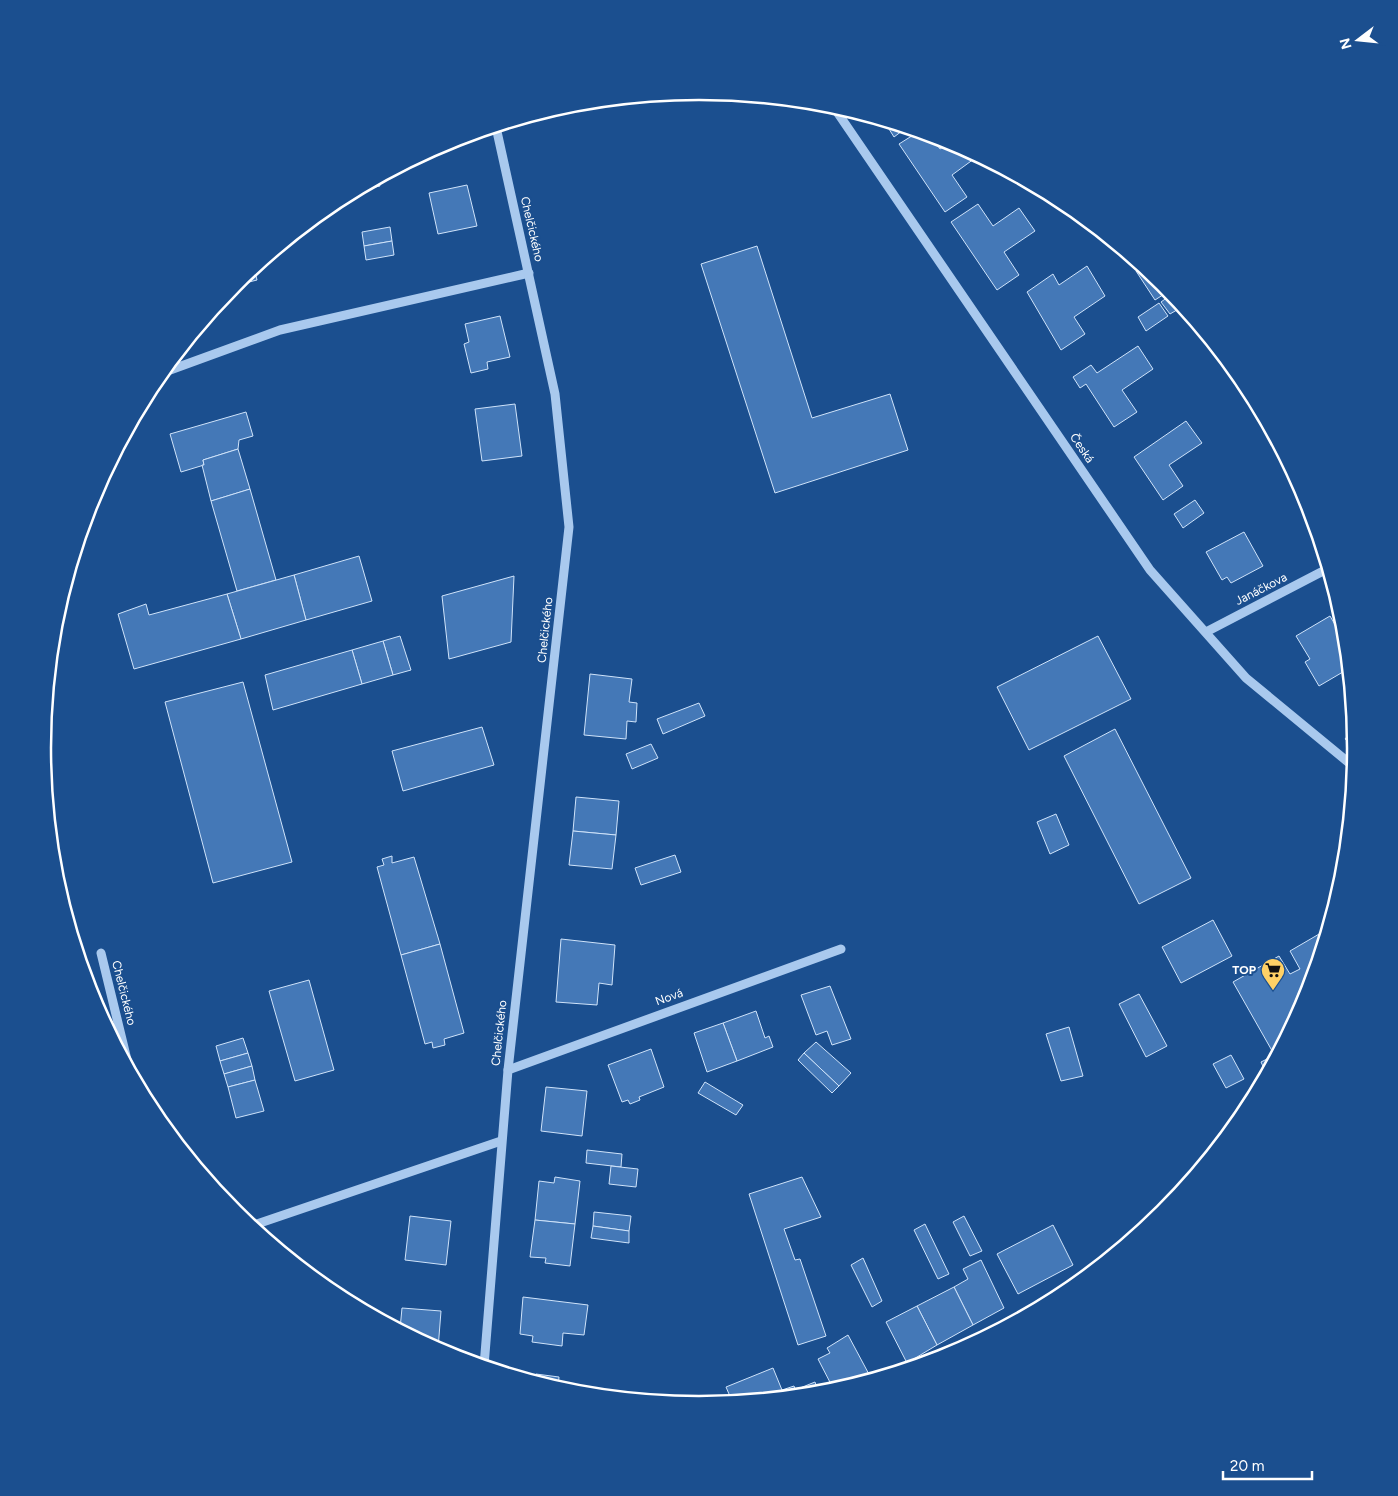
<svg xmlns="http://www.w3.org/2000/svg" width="1398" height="1496" font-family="Figtree,sans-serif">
	<rect width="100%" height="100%" fill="#1b4f8f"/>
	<g fill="#4478b7" stroke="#cfe3fa">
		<path d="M884,121l22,7 -12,9z"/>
		<path d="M918,132l13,4 9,13 11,-7 27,14 -26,19 15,22 -22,15 -46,-68z"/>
		<path d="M378,179l2,7 -14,3 -1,-3z"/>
		<path d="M467,185l10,41 -39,8 -9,-41z"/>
		<path d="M978,204l15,22 26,-18 16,23 -31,21 15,23 -22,15 -46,-68z"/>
		<path d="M390,227l2,14 -28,5 -2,-14z"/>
		<path d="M392,241l2,14 -28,5 -2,-14z"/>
		<path d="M757,246l55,172 78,-24 18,56 -133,43 -74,-229z"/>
		<path d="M1087,266l18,30 -31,21 11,17 -24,16 -34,-58 26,-18 6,11z"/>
		<path d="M1142,267l21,17 6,7 -14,9 -19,-29z"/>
		<path d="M254,268l3,12 -24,6 2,-2z"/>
		<path d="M1172,294l10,13 -12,7 -9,-12z"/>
		<path d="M1159,303l9,13 -22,15 -8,-14z"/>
		<path d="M500,316l10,41 -23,5 1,7 -17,4 -7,-29 5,-2 -4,-18z"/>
		<path d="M1138,346l15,23 -31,21 15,22 -23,15 -28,-43 -6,4 -7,-11 18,-12 6,8z"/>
		<path d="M515,404l7,52 -40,5 -7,-52z"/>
		<path d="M246,412l7,24 -14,4 -1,9 -35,11 1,5 -23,7 -11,-38z"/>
		<path d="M1186,421l16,22 -33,22 14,21 -20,14 -29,-43z"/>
		<path d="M238,449l12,40 -39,12 -9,-36h2l-1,-5z"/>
		<path d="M250,489l26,91 -39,11 -26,-90z"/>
		<path d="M1195,500l9,13 -21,15 -9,-14z"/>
		<path d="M1244,532l19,34 -32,17 -4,-6 -5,3 -16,-28z"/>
		<path d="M359,556l13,45 -66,19 -12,-45z"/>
		<path d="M294,575l12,45 -65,19 -14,-45z"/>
		<path d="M514,576l-3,66 -62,17 -7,-63z"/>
		<path d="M227,594l14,45 -107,30 -16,-55 28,-10 3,11z"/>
		<path d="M1330,616l14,24 -5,3 8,14 1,12 -29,17 -14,-24 5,-3 -14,-23z"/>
		<path d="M400,636l11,34 -18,5 -10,-34z"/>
		<path d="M1098,636l33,63 -102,51 -32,-63z"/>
		<path d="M383,641l10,34 -31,9 -10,-34z"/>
		<path d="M352,650l10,34 -89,26 -8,-35z"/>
		<path d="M590,674l42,5 -3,23 8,1 -1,19 -9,-1 -1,18 -42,-4z"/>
		<path d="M243,682l49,180 -79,21 -48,-181z"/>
		<path d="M699,703l6,13 -42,18 -6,-15z"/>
		<path d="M482,727l12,38 -91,26 -11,-40z"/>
		<path d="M1354,728l1,18 -10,-7z"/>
		<path d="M1115,729l76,149 -52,26 -75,-148z"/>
		<path d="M651,744l7,14 -26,11 -6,-15z"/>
		<path d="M576,797l43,4 -3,34 -43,-4z"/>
		<path d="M1056,814l13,31 -19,9 -13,-32z"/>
		<path d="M573,831l43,4 -4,34 -43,-4z"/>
		<path d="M675,855l6,17 -40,13 -6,-17z"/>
		<path d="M392,856v7l22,-6 26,87 -39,11 -24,-88 7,-2 -2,-6z"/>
		<path d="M1213,920l19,36 -51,27 -19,-36z"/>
		<path d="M1326,930l-21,69 -30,57 -42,-74 46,-26 11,18 10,-5 -10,-18z"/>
		<path d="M561,939l54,6 -3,40 -13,-2 -2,22 -41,-3z"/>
		<path d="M440,944l24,89 -20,6 1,6 -12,3 -1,-6 -7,2 -24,-89z"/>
		<path d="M309,980l25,90 -39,11 -26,-90z"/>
		<path d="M830,986l21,53 -19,6 -5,-14 -11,4 -15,-40z"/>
		<path d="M1139,994l28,52 -21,11 -27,-53z"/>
		<path d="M756,1011l9,27 4,-2 4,11 -36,14 -14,-38z"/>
		<path d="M723,1023l14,38 -30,11 -13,-39z"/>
		<path d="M1069,1027l14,49 -22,5 -15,-47z"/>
		<path d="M243,1038l5,15 -28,8 -4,-15z"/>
		<path d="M816,1042l35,31 -12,13 -35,-33z"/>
		<path d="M651,1049l13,38 -25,10 1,3 -10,4 -2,-4 -6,2 -14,-37z"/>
		<path d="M248,1053l4,13 -28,8 -4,-13z"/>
		<path d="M804,1053l35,33 -7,7 -34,-33z"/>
		<path d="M1231,1055l13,24 -18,9 -13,-24z"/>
		<path d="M1275,1055v1l-9,17 -5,-11z"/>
		<path d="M252,1066l3,14 -27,7 -4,-13z"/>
		<path d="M255,1080l9,31 -28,7 -8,-31z"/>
		<path d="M705,1082l38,23 -7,10 -38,-22z"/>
		<path d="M546,1087l41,4 -5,45 -41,-5z"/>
		<path d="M587,1150l35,4 -1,13 -35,-4z"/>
		<path d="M611,1166l27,3 -2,18 -27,-3z"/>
		<path d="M555,1177l25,4 -5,43 -40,-4 4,-39 15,2z"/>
		<path d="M802,1177l19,40 -37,12 11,31 5,-1 26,77 -28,9 -49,-151z"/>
		<path d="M594,1212l37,4 -2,15 -36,-5z"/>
		<path d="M410,1216l41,5 -5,44 -41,-5z"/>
		<path d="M964,1216l18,35 -12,5 -17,-34z"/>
		<path d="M535,1220l40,4 -5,42 -25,-3 1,-5 -16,-1z"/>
		<path d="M925,1224l24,50 -11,5 -24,-49z"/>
		<path d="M1053,1225l20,40 -55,29 -21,-40z"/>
		<path d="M593,1226l36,5v12l-38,-5z"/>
		<path d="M863,1258l19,43 -10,6 -21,-42z"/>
		<path d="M981,1260l23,48 -31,17 -19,-38 14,-8 -5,-10z"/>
		<path d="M954,1287l19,38 -36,20 -20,-39z"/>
		<path d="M523,1297l65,8 -4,30 -21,-2 -1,13 -30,-4 1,-6 -13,-2z"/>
		<path d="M917,1306l20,39 -30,18 -21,-41z"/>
		<path d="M402,1308l39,3 -3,38 -38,-20z"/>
		<path d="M848,1335l23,43 -37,12 -16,-31 12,-6 -3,-5z"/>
		<path d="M773,1368l9,22 12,-4 2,5 -15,5 -49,5 -6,-14z"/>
		<path d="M536,1374l23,3 -1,11 -28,-8h6z"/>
		<path d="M815,1382l4,11 -17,1 -2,-6z"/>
	</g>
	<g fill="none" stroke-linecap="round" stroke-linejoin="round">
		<g stroke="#a9c9ee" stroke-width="9">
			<path d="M833,106l317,464 96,108 108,89"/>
			<path d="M162,373l118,-43 249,-57"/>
			<path d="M1206,632l121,-63"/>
			<path d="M101,953l28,115"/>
			<path d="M508,1070l333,-121"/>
			<path d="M251,1226l250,-85"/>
			<path d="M484,1366l24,-296 61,-543 -14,-133 -59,-267"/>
		</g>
	</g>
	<defs>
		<g id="supermarket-pin" transform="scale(1.25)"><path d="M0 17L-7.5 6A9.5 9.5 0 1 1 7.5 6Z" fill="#ffd166" stroke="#1b4f8f"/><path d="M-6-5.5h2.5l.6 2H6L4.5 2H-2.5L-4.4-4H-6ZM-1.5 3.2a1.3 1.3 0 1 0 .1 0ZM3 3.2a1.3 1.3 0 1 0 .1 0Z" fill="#111"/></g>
	</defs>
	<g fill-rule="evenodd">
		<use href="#supermarket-pin" x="1273" y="970"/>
	</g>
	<g text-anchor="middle" stroke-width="4" stroke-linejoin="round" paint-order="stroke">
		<g font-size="12" fill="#fff" stroke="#1b4f8f">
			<text transform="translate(532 229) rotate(77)" y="4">Chelčického</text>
			<text transform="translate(1082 448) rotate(56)" y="4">Česká</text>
			<text transform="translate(1261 589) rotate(-27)" y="4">Janáčkova</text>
			<text transform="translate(545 630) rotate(-84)" y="4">Chelčického</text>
			<text transform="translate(124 993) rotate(76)" y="4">Chelčického</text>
			<text transform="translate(669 997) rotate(-20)" y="4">Nová</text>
			<text transform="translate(499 1033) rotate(-84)" y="4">Chelčického</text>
		</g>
		<g font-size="12" font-weight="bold" fill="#fff" stroke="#1b4f8f" text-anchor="end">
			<text x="1256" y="974">TOP</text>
		</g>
	</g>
	<path d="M0 0H1398V1496H0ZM51 748a648 648 0 1 1 1296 0a648 648 0 1 1-1296 0Z" fill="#1b4f8f" fill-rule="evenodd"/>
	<path fill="none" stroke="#fff" stroke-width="2.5" d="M51 748a648 648 0 1 1 1296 0a648 648 0 1 1-1296 0Z"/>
	<g transform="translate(1358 40) rotate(254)" stroke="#1b4f8f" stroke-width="4" paint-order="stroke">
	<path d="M0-4L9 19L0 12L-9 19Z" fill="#ffffff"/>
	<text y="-8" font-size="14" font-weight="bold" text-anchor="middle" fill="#ffffff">N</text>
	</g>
	<path d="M1223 1471v8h89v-8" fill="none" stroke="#ffffff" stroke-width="2.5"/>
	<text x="1230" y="1471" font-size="15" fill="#ffffff" stroke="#1b4f8f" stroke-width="4" paint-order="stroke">20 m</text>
</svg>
